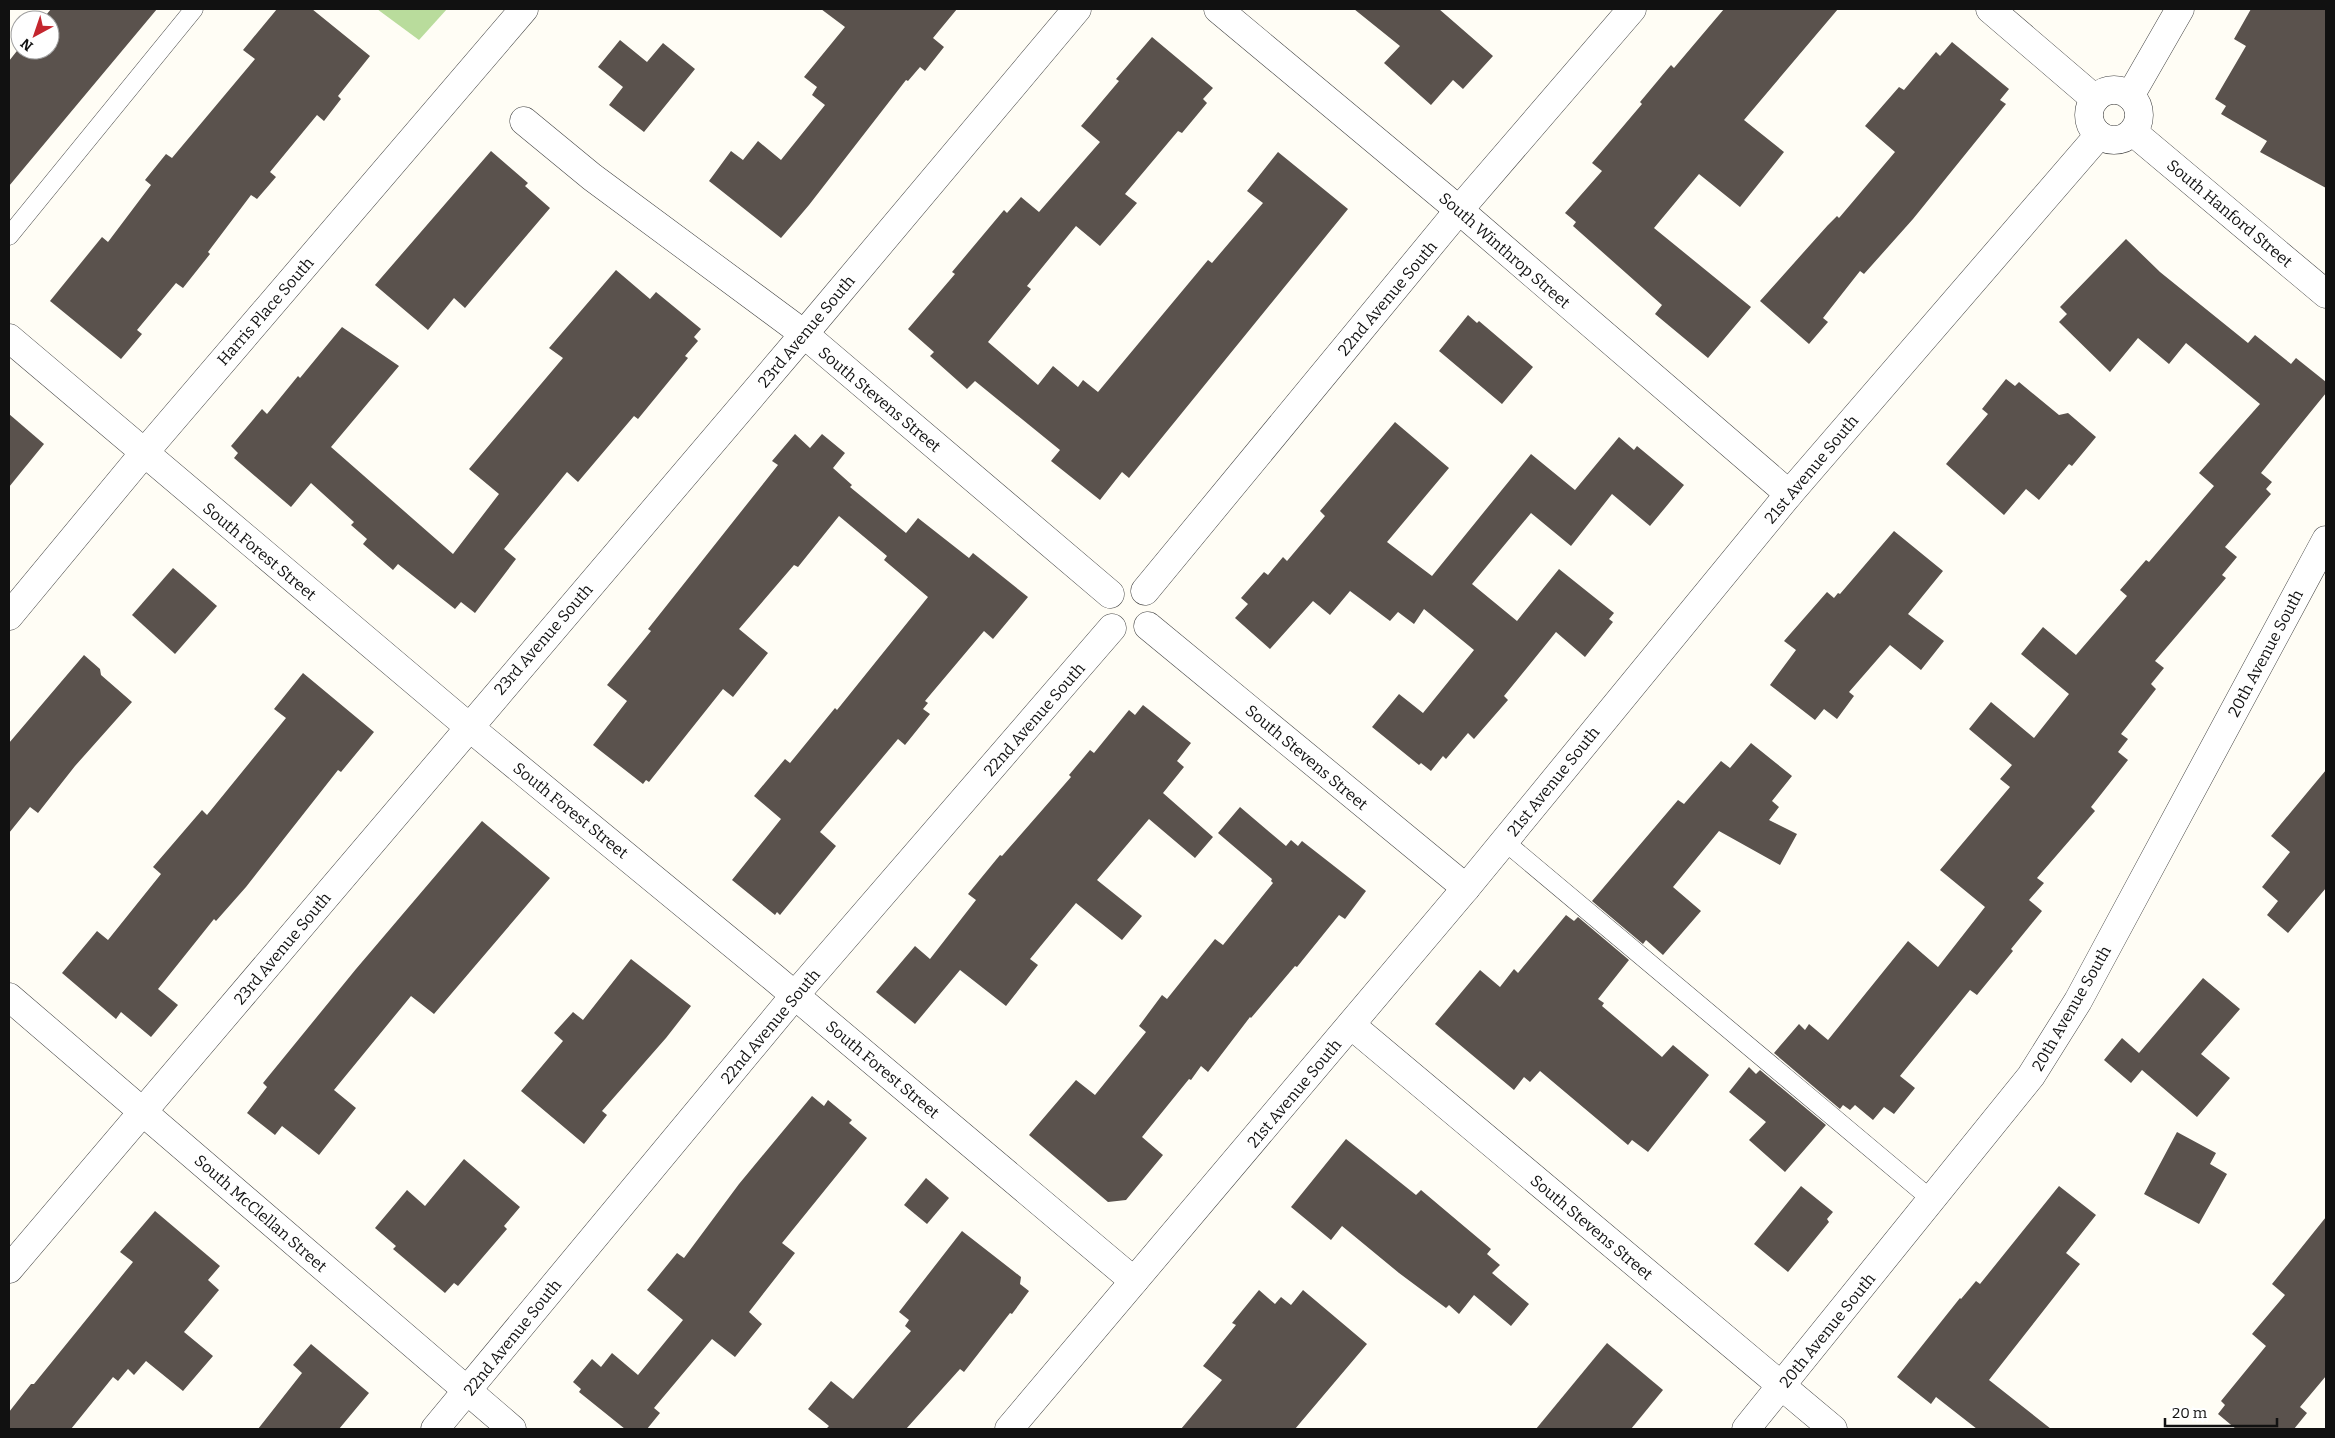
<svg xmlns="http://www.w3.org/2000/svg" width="2335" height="1438" font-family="Bitter,serif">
	<rect width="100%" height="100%" fill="#fffdf5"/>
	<path fill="#b9dc9c" d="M377,9h70l-28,31z"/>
	<g fill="#5a524d">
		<path d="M51,9h106l-148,177v-125l11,-14v3h30v-30h-8z"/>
		<path d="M277,9h35l58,47 -32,40 3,3 -17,22 -7,-6 -47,57 6,5 -19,22 -6,-4 -43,57 2,2 -27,34 -7,-5 -39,47 5,4 -21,25 -71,-58 52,-64 6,5 43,-57 -6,-5 21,-26 6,4 83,-99 -12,-9z"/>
		<path d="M821,9h136l-24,29 11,9 -19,24 -5,-4 -12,14 -2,-1 -97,125 -28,33 -72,-57 22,-30 12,9 15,-19 23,19 44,-55 -13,-10 5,-8 -13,-10 41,-50z"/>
		<path d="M1354,9h85l54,47 -30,33 -10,-9 -22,25 -47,-42 16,-17z"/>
		<path d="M1724,9h114l-94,111 40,32 -44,55 -41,-33 -45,54 97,79 -43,51 -53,-44 7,-9 -89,-79 3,-4 -11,-9 37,-42 -10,-8 50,-59 -2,-2 31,-37 3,3z"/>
		<path d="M2251,9h75v179l-66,-36 7,-11 -46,-27 5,-8 -11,-7 31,-53 -12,-7z"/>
		<path d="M1152,37l61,51 -10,11 4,4 -25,30 -4,-2 -53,63 12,9 -37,43 -24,-20 -49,60 4,3 -43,53 50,43 15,-19 25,21 5,-7 15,12 110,-132 4,3 51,-60 -16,-12 31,-39 70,57 -219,269 -7,-6 -22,28 -49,-39 9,-11 -85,-69 -8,8 -37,-33 4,-4 -26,-23 47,-55 -3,-2 52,-62 3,3 14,-16 18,15 61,-70 -19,-16 38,-45 -3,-2z"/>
		<path d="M620,40l27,22 16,-19 32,26 -51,63 -35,-27 14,-18 -25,-20z"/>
		<path d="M1952,42l57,47 -9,11 6,4 -93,115 -49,55 -4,-3 -37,47 5,4 -19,22 -49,-43 68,-76 9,-9 2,2 56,-66 -30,-26 34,-39 5,3 32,-38 4,4z"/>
		<path d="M491,151l37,32 -3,3 25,22 -85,100 -11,-10 -26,32 -53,-45z"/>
		<path d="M2126,239l34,33 88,71 7,-8 36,29 5,-6 30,24v11l-65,80 11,9 -6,7 5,5 -46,53 12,10 -15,18 4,3 -71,83 9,7 -13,16 5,5 -35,45 7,5 -10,13 10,8 -37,47 4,4 -58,67 7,5 -15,17 13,11 -31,38 2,2 -36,44 -7,-5 -70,86 15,12 -21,26 -10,-7 -11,13 -18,-15 -5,5 -7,-5 -3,4 -66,-56 25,-29 6,6 4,-6 19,16 80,-99 30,26 47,-60 -45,-37 70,-83 -10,-8 12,-14 -43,-36 22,-27 43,36 35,-44 -48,-40 22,-27 33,28 51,-59 -7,-6 26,-30 3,2 65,-76 -15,-13 61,-69 -74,-61 -17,21 -31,-26 -28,34 -51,-50 8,-8 -7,-7z"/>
		<path d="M616,270l34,29 6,-7 45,37 -7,8 4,4 -13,15 3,2 -50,61 -4,-3 -56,66 -11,-10 -63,77 12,10 -41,54 -14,-11 -6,7 -57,-45 -5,6 -30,-26 4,-5 -16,-14 3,-3 -43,-39 -20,24 -57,-49 4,-5 -7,-7 31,-37 5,5 31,-38 2,2 42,-51 57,39 -68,81 122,107 46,-60 -30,-25 94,-111 -14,-10z"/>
		<path d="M1468,315l9,8 2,-2 54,46 -31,37 -63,-53z"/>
		<path d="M2006,379l9,7 4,-4 40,33 9,-2 28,24 -24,29 -3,-2 -30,36 -13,-11 -22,26 -58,-51 42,-50 -6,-5z"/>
		<path d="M9,414l35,30 -35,43z"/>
		<path d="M1395,422l54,46 -62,74 45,34 99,-122 44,36 44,-53 15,13 3,-4 47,39 -34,41 -38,-32 -41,52 -40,-33 -59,71 45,37 42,-52 55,44 -5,6 4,3 -28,35 -29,-25 -52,64 4,4 -34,39 -6,-6 -22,26 -3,-3 -12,15 -10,-8 -2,2 -47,-38 27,-33 24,19 51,-63 -50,-41 -10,15 -16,-12 -8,9 -40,-30 -20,24 -17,-14 -43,48 -35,-31 13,-14 -7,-6 23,-26 4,3 15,-18 4,4 38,-45 -5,-5z"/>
		<path d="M795,434l15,14 12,-14 23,19 -12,15 19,17 -2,2 56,46 12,-15 51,40 4,-5 55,44 -35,42 -9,-8 -59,70 3,2 -5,6 7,5 -25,31 -7,-6 -78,93 16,14 -56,69 -3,-3 -2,3 -43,-35 49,-61 -27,-23 31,-37 5,4 45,-55 2,2 91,-113 -44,-37 3,-4 -48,-40 -41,51 -4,-2 -55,64 29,24 -35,44 -10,-8 -74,93 -3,-2 -3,4 -50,-39 34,-44 -20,-16 44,-54 -3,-2 130,-164 -6,-4z"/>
		<path d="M1894,531l49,40 -35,43 36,27 -23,29 -31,-25 -41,47 5,4 -17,23 -13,-10 -9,11 -45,-35 26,-35 -12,-9 43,-49 7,6 4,-5 2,1z"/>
		<path d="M173,568l44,38 -42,48 -43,-39z"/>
		<path d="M84,655l16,14 1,6 31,27 -57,64 -37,47 -8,-6 -21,26v-90z"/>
		<path d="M303,673l71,59 -33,40 -3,-2 -92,117 -30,34 -2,-2 -56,70 20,16 -27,32 -30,-25 -5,7 -54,-46 35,-42 11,9 53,-66 -8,-7 49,-57 5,5 79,-97 -12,-9z"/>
		<path d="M1143,705l48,38 -14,18 7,6 -21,26 50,44 -18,21 -46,-39 -52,61 45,36 -20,24 -46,-37 -46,56 8,6 -32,41 -46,-36 -45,54 -39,-32 39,-46 15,13 46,-59 -8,-6 32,-39 2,1 69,-79 -2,-2 21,-25 4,3 35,-43 6,5z"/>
		<path d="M1751,743l41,33 -20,25 7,6 -10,13 28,14 -17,31 -61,-34 -46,56 28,24 -38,44 -17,-15 -3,4 -51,-43 86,-101 6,4 37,-43 9,7z"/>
		<path d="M2326,770v118l-38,45 -21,-18 11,-14 -16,-14 28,-35 -19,-16z"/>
		<path d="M1240,807l46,39 5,-6 7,6 4,-5 64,50 -21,28 -6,-4 -42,52 -2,-1 -44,52 -1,-1 -42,55 -7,-6 -10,14 -2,-1 -47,58 21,18 -37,45 -18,2 -79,-67 47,-55 19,15 51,-63 -7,-6 23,-31 5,4 48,-60 8,6 50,-62 -2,-2 1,-2 -54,-46z"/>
		<path d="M482,821l68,57 -116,136 -23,-18 -77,94 22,18 -37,47 -37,-29 -7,9 -28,-22 20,-26 -4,-4 93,-114z"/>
		<path d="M1566,915l8,6 4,-4 51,43 -31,39 6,4 -2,3 60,51 11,-12 36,30 -61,77 -16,-12 -4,5 -88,-74 -10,11 -6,-5 -10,13 -79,-66 45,-54 20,17 14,-18 4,4z"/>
		<path d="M631,959l60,47 -25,32 -64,73 5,4 -23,29 -63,-53 42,-50 -9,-8 19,-21 10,8z"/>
		<path d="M2203,978l37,31 -39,45 29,24 -33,39 -55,-47 -11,13 -27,-23 18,-22 17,15z"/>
		<path d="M1749,1067l7,7 4,-4 66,55 -41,47 -36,-32 17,-18 -37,-30z"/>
		<path d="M812,1096l12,10 4,-6 24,20 -3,3 18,15 -85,105 13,10 -46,59 13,12 -27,33 -23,-18 -58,69 6,5 -13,16h-22l-46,-37 2,-3 -8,-7 19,-23 9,8 11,-14 26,22 45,-55 -36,-30 30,-37 7,5 55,-74z"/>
		<path d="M2177,1132l39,21 -6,11 17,10 -28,50 -55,-30z"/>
		<path d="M1346,1139l70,56 5,-5 70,59 -4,5 13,11 -8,8 37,31 -18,22 -37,-31 -15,19 -10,-9 -3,3 -47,-35 -57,-47 -11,14 -40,-33z"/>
		<path d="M464,1159l56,48 -16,19 3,3 -49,57 -4,-3 -9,10 -52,-44 3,-3 -21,-18 32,-38 18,16z"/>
		<path d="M926,1178l23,20 -22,26 -23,-19z"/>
		<path d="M1801,1186l32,26 -6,7 2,3 -41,50 -34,-28z"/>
		<path d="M2059,1186l37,29 -30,38 14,11 -91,116 62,49h-74l-41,-32 -5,7 -34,-27 63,-79 1,1 15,-18 4,3z"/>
		<path d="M155,1211l65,55 -12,14 11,10 -35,42 29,24 -30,35 -37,-30 -12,14 -6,-6 -10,12 -5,-4 -42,52h-62v-17l22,-28h3l99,-122 -13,-10z"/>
		<path d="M2326,1217v159l-26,31 7,6 -13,16h-58l-18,-15 7,-9 -4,-4 45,-55 -14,-12 33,-39 -13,-11z"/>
		<path d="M962,1231l59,46 -1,7 9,7 -17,23 -2,-1 -46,59 -4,-3 -54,60h-80l3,-3 -21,-17 23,-28 22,18 58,-68 -6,-5 4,-6 -10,-8z"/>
		<path d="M1259,1290l16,14 6,-7 10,8 12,-15 64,54 -72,85h-114l41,-49 -19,-14 33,-41 -4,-2z"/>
		<path d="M1607,1343l56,47 -32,39h-95z"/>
		<path d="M311,1344l58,49 -30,36h-81l44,-56 -9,-8z"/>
	</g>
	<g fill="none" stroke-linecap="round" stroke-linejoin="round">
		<g stroke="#444" stroke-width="19">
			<g id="service">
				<path d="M9,236l185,-227"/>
				<path d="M1504,841l428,359"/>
			</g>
		</g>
		<g stroke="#444" stroke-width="29">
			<g id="minor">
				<path d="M1218,9l241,201 330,284"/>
				<path d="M1990,9l105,90"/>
				<circle cx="2114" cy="115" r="25"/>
				<path d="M2130,96l50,-87"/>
				<path d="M524,121l68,56 212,157 306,260"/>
				<path d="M2133,132l193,162"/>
				<path d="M9,338l460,389 304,250 361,304"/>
				<path d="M1145,591l314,-381 173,-201"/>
				<path d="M9,616l135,-163 380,-444"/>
				<path d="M1148,626l318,262"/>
				<path d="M1351,1025l482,404"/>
				<path d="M435,1429l360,-434 317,-367"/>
				<path d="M1009,1429l457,-541 323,-394 310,-359"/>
				<path d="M1746,1429l285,-353 47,-75 248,-461"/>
			</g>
		</g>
		<g stroke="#444" stroke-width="29">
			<g id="tertiary">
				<path d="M9,997l503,432"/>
				<path d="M9,1269l795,-935 273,-325"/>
			</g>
		</g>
		<use href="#service" stroke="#fff" stroke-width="18"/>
		<use href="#minor" stroke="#fff" stroke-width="28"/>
		<use href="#tertiary" stroke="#fff" stroke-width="28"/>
	</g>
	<g text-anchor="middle" stroke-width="5" stroke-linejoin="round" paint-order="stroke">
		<g font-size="16" fill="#111" stroke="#fff">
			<text transform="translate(2230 213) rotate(40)" y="6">South Hanford Street</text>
			<text transform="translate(1505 250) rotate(41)" y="6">South Winthrop Street</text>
			<text transform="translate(1387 298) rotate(-50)" y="6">22nd Avenue South</text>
			<text transform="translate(265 311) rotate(-49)" y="6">Harris Place South</text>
			<text transform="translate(806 331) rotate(-50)" y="6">23rd Avenue South</text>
			<text transform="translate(880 399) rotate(40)" y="6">South Stevens Street</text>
			<text transform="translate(1811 469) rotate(-50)" y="6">21st Avenue South</text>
			<text transform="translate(260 551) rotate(40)" y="6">South Forest Street</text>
			<text transform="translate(543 639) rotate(-49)" y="6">23rd Avenue South</text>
			<text transform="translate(2265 653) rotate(-62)" y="6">20th Avenue South</text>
			<text transform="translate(1034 719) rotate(-49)" y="6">22nd Avenue South</text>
			<text transform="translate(1307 757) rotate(40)" y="6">South Stevens Street</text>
			<text transform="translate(1553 781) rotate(-51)" y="6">21st Avenue South</text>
			<text transform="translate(571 810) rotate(39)" y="6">South Forest Street</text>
			<text transform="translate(282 948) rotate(-50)" y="6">23rd Avenue South</text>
			<text transform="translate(2071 1008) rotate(-60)" y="6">20th Avenue South</text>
			<text transform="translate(770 1026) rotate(-50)" y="6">22nd Avenue South</text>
			<text transform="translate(883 1069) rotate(40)" y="6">South Forest Street</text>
			<text transform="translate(1294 1093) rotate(-50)" y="6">21st Avenue South</text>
			<text transform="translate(261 1213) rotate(41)" y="6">South McClellan Street</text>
			<text transform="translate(1592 1227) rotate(40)" y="6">South Stevens Street</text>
			<text transform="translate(1827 1330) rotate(-51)" y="6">20th Avenue South</text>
			<text transform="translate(512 1337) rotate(-51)" y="6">22nd Avenue South</text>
		</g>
	</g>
	<rect width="2335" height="1438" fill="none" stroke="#111111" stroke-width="20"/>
	<g transform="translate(35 35) rotate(220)"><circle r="24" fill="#ffffff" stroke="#a0a0a0"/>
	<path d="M0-4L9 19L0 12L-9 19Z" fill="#c4262e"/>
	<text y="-8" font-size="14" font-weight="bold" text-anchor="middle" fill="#111111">N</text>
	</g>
	<path d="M2165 1418v8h112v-8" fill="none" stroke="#111111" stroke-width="2.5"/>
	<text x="2172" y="1418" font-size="15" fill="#111111" stroke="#ffffff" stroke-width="4" paint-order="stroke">20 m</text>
</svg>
